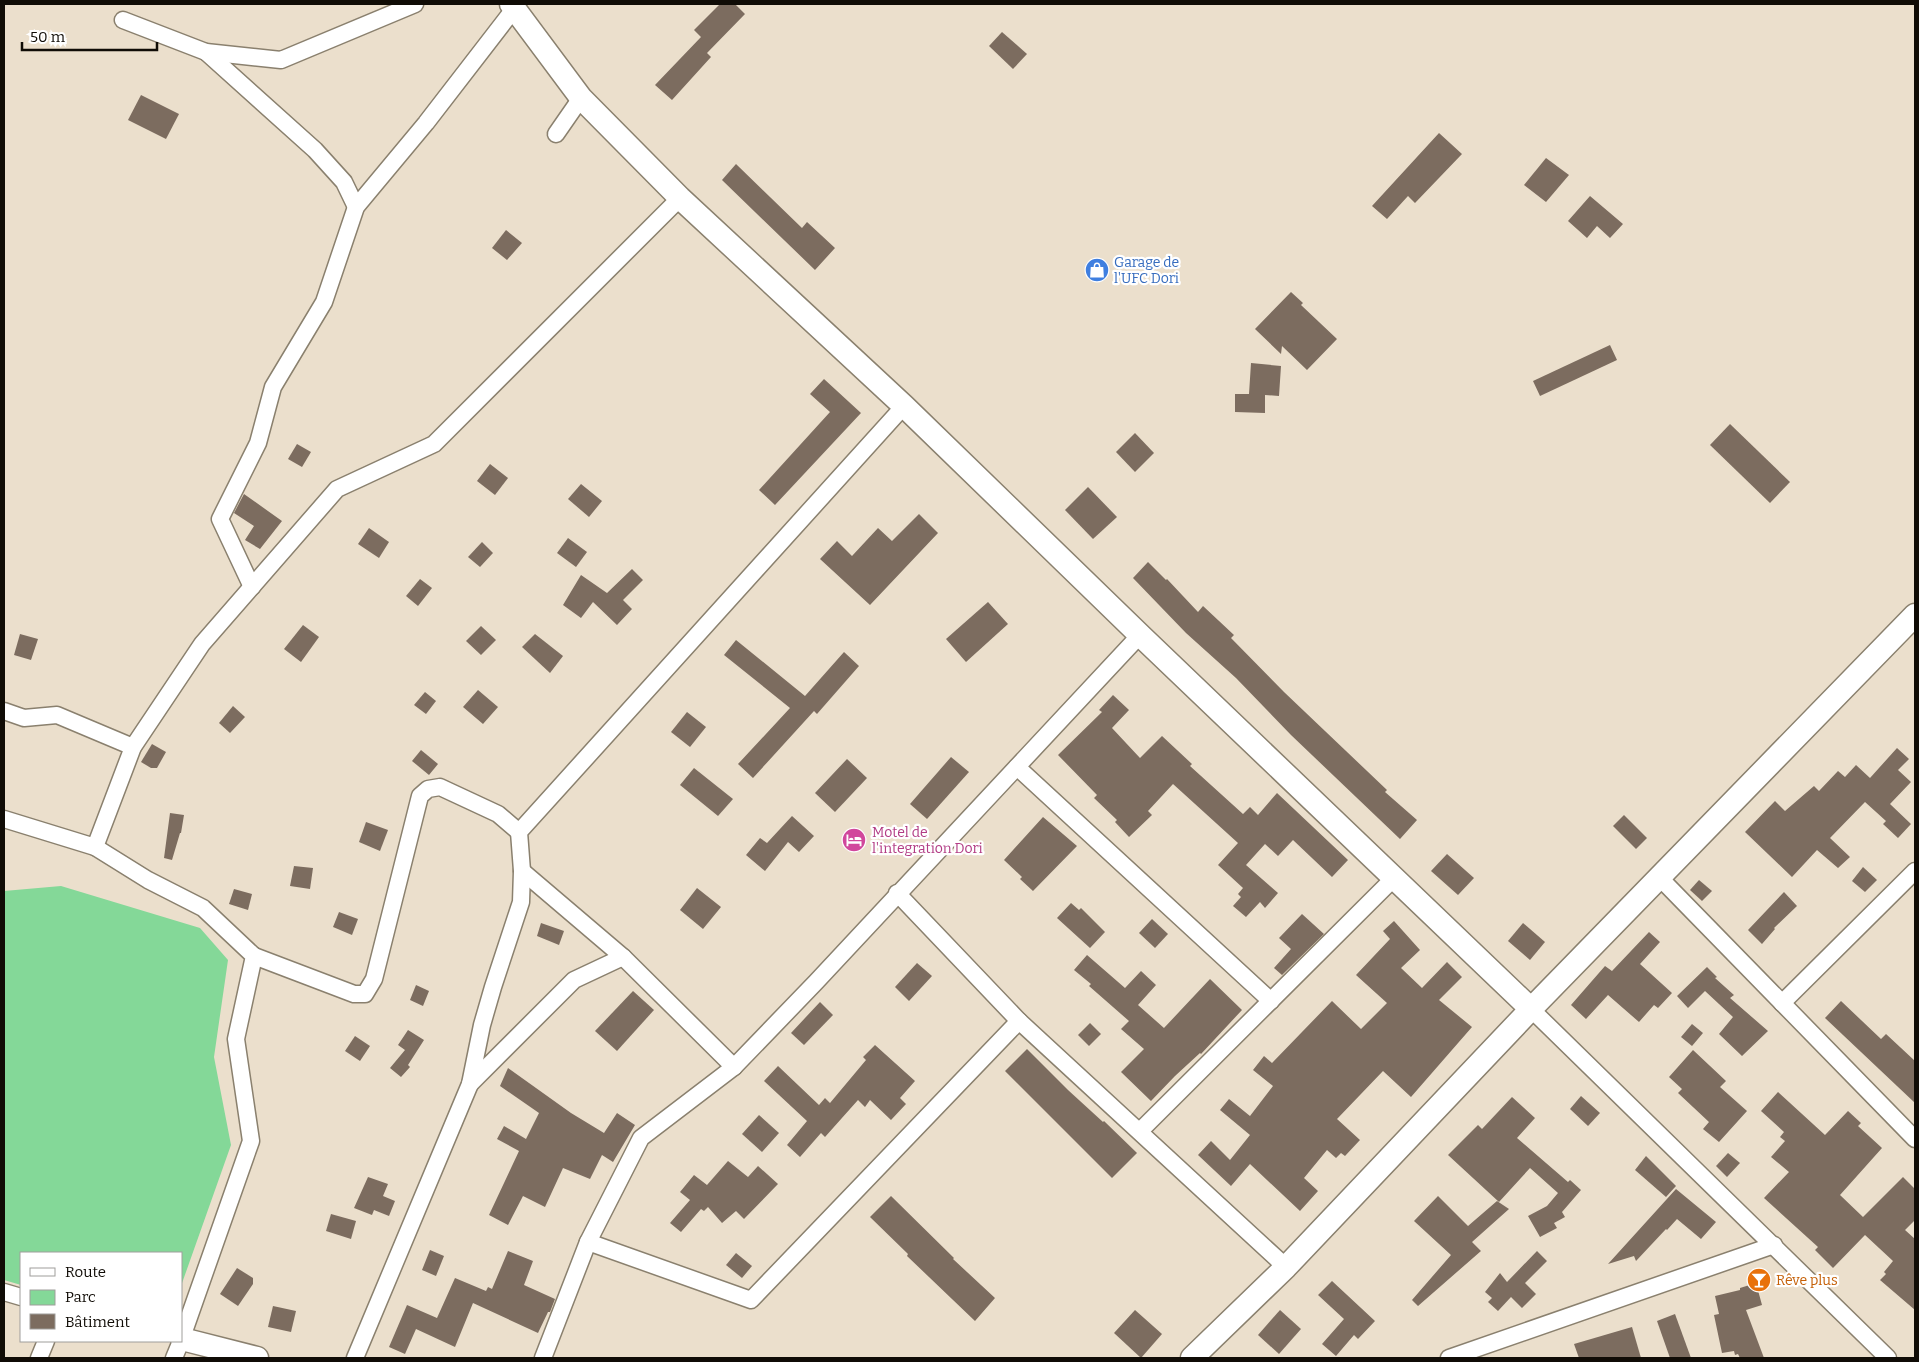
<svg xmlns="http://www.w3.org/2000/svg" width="1919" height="1362" font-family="Bitter,serif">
	<rect width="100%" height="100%" fill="#ebdfcc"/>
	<path fill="#84d898" d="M61,886l139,42 28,32 -14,97 17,88 -50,141v-33h-160v32l-17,-5v-389z"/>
	<g fill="#7c6c5f">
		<path d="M720,4h15l10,10 -38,39 4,4 -39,43 -17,-15 46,-48 -7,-7z"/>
		<path d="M1002,32l25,22 -14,15 -24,-23z"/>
		<path d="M141,95l38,19 -13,25 -38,-19z"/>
		<path d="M1439,133l23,21 -47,49 -7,-7 -21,23 -15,-13z"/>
		<path d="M1546,158l23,17 -23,27 -22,-17z"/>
		<path d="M736,164l66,64 5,-6 28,26 -20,22 -93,-90z"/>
		<path d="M1590,196l33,28 -13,14 -13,-12 -10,12 -19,-17z"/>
		<path d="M506,230l16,13 -15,17 -15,-12z"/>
		<path d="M1291,292l12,11 -2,2 36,34 -30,31 -25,-24 -1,8 -26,-25z"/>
		<path d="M1610,345l7,15 -77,36 -7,-15z"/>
		<path d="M1251,363l30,3 -2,30 -14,-1v18l-30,-1v-18h14z"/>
		<path d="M824,379l37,34 -86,92 -16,-15 71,-78 -20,-18z"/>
		<path d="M1730,424l60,58 -20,21 -60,-58z"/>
		<path d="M1135,433l19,20 -19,19 -19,-20z"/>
		<path d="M297,444l14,8 -9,15 -14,-8z"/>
		<path d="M490,464l18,14 -13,17 -18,-14z"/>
		<path d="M581,484l21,17 -13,16 -21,-18z"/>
		<path d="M1088,487l29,30 -24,22 -28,-29z"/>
		<path d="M244,494l38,27 -22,28 -15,-9 9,-14 -20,-13z"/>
		<path d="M919,514l19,19 -68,72 -50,-46 17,-18 15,15 26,-28 14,13z"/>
		<path d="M369,528l20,14 -10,16 -21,-14z"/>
		<path d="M568,538l19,14 -11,15 -19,-14z"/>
		<path d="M482,542l11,11 -13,14 -12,-10z"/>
		<path d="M1148,562l18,18 1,-1 31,33 5,-6 31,29 -3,3 53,54 103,98 -2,2 32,28 -17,19 -109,-104 -55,-57 -50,-45 -53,-55z"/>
		<path d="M632,569l11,11 -20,20 9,9 -15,16 -24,-23 -12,16 -18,-13 18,-30 26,18z"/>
		<path d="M420,579l12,9 -14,18 -12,-10z"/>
		<path d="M988,602l20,22 -42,38 -20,-23z"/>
		<path d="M303,625l16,12 -18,25 -17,-13z"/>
		<path d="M481,626l15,14 -15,15 -15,-14z"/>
		<path d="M20,634l18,5 -7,21 -17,-5z"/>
		<path d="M535,634l28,22 -13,17 -28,-26z"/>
		<path d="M736,640l69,56 39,-44 15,14 -42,48 -3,-3 -61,67 -15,-14 52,-56 -66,-53z"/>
		<path d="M478,690l20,17 -15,17 -20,-17z"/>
		<path d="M425,692l11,9 -10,13 -12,-9z"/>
		<path d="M1113,695l16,15 -17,18 28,30 22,-22 30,28 -2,2 53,48 7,-7 8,8 19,-22 71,67 -16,17 -39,-37 -15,16 -13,-12 -19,21 32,28 -13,15 -5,-6 -14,15 -13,-11 8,-9 -3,-3 5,-6 -25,-23 20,-22 -65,-59 -25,27 4,4 -23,22 -14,-15 2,-2 -23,-22 3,-3 -39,-40 44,-43 -3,-2z"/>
		<path d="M233,706l12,11 -15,16 -11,-10z"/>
		<path d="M687,712l19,15 -16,20 -19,-15z"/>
		<path d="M152,744l14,8 -9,16h-6l-10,-6z"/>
		<path d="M1897,748l12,11 -11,11 13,12 -21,22 21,20 -13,14 -15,-14 3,-3 -21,-19 -35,36 20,19 -12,11 -21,-18 -25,27 -47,-45 30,-31 10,10 29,-25 5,5 19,-20 7,6 11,-12 14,13z"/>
		<path d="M421,750l17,14 -9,11 -17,-14z"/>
		<path d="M951,757l18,15 -42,47 -17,-15z"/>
		<path d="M847,759l20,19 -32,34 -20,-19z"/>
		<path d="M694,768l39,31 -15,17 -38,-31z"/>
		<path d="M170,813l14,2 -3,18h-1l-8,27 -8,-2z"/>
		<path d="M1624,815l23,23 -11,11 -23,-23z"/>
		<path d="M792,816l22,20 -15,16 -11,-10 -23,29 -19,-16 14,-17 7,5z"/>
		<path d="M1043,817l34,29 -44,45 -13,-12 2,-2 -18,-17z"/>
		<path d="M366,822l22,8 -8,21 -21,-9z"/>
		<path d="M1447,854l27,24 -16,17 -27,-24z"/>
		<path d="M294,866l19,2 -3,21 -20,-3z"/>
		<path d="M1863,867l14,13 -12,12 -13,-11z"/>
		<path d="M1699,880l13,11 -10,10 -12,-11z"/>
		<path d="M697,888l24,19 -18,22 -23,-19z"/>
		<path d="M234,889l18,5 -4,16 -19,-6z"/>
		<path d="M1784,892l13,14 -23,22 1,1 -13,15 -14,-14z"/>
		<path d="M1071,903l8,7 2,-2 24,24 -15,16 -33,-30z"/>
		<path d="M339,912l19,7 -6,16 -19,-8z"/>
		<path d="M1302,914l22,20 -42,41 -8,-7 17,-19 -12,-11z"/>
		<path d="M1152,919l16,15 -13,14 -16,-15z"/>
		<path d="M1394,921l26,29 -19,18 21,20 25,-26 15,15 -23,23 33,27 -61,70 -28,-26 -46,48 23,21 -15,16 -4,-3 -5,5 -9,-8 -23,28 14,13 -18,20 -50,-47 -19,22 -33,-31 13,-14 19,19 20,-25 -30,-25 9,-11 21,17 23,-30 -20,-16 11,-14 8,7 60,-62 29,28 26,-26 -31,-28 34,-36 -7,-8z"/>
		<path d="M541,923l23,8 -5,14 -22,-9z"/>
		<path d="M1523,923l22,19 -15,18 -22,-19z"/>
		<path d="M1649,932l11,10 -20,22 32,29 -14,15 -4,-3 -15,17 -31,-27 -22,24 -15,-14 34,-39 7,5z"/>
		<path d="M1087,955l38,33 16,-17 15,14 -18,20 26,23 46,-49 32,31 -41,44 -1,-1 -25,23 -24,25 -30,-29 23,-23 -23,-20 8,-8 -40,-35 2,-2 -17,-14z"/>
		<path d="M917,963l15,13 -23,25 -14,-14z"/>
		<path d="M1707,967l10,10 -2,1 19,17 -4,3 38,33 -26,25 -23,-22 14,-17 -28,-26 -17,17 -11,-12z"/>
		<path d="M416,985l13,6 -6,15 -13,-6z"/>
		<path d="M633,991l21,19 -37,41 -22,-20z"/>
		<path d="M1841,1001l40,38 5,-5 29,27v42l-90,-85z"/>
		<path d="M820,1002l13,13 -29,30 -13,-12z"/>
		<path d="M1090,1023l11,11 -12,12 -11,-11z"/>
		<path d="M1692,1024l11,9 -11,13 -11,-9z"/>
		<path d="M408,1030l16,10 -16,25 2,2 -9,10 -11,-9 15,-18 -7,-5z"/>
		<path d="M355,1036l15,10 -10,15 -15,-10z"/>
		<path d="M875,1045l40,36 -15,17 6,6 -15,16 -21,-20 -5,7 -7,-7 -33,37 -4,-4 -21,24 -13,-12 20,-24 -43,-40 14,-15 41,39 6,-7 5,5 36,-43 -3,-3z"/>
		<path d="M1027,1049l41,41 35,32 1,-1 33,32 -25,25 -107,-107z"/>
		<path d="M1693,1050l33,31 -6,6 27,24 -28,31 -16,-13 6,-7 -31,-29 4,-4 -13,-12z"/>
		<path d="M508,1068l63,45 33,20 13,-20 18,12 -22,37 -11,-7 -12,24 -27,-11 -18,39 -22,-11 -15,29 -19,-10 30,-64 -22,-12 7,-13 22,13 13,-26 -39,-27z"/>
		<path d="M1778,1092l47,43 23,-24 13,12 -3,3 24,22 -42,47 23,22 40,-40 12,12v31l-10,10 10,9v71l-35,-30 6,-6 -2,-2 9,-11 -28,-26 -32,33 -18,-18 3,-3 -54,-49 25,-26 -18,-15 14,-16 -5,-4 4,-5 -23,-21z"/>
		<path d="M1581,1096l19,17 -12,13 -18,-17z"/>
		<path d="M1512,1097l23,21 -18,20 51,44 2,-2 11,10 -19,22 3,5 -11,6 3,5 -17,9 -12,-21 19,-10 11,-13 -28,-25 -31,34 -51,-47 30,-30 4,4z"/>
		<path d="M759,1115l20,18 -17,19 -20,-18z"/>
		<path d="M1728,1153l12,10 -13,14 -11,-11z"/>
		<path d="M1646,1156l30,30 -10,11 -31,-27z"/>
		<path d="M728,1161l20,16 10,-11 20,18 -34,35 -8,-8 -14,12 -14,-16 -4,4 -3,-2 -20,23 -11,-9 20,-23 -10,-8 14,-17 13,10z"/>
		<path d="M368,1177l20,7 -5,12 12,5 -6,15 -15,-6 -2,5 -18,-7z"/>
		<path d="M1676,1189l40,33 -15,17 -24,-20 -10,11 -1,-1 -30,32 -2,-5 -26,8z"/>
		<path d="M891,1196l63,62 -1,1 42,39 -20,23 -68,-65 1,-2 -38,-37z"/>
		<path d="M1438,1196l30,30 29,-25 12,8 -37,33 9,9 -63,55 -6,-6 39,-45 -37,-34z"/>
		<path d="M331,1214l25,7 -5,18 -25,-8z"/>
		<path d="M430,1250l14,6 -8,20 -14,-6z"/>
		<path d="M508,1251l25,10 -9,24 31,14 -5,13h-2l-10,21 -65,-30 -18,44 -39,-18 -11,25 -16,-7 18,-42 30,13 18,-40 31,13 2,-4 4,2z"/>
		<path d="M1537,1251l10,10 -22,22 11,11 -14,14 -11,-11 -13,14 -10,-9 4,-4 -7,-6 15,-19 7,9z"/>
		<path d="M736,1253l16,13 -10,12 -16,-13z"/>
		<path d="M237,1268l16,10v6l-15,22 -18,-12z"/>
		<path d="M1332,1281l43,40 -17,18 -4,-4 -18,21 -14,-12 22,-25 -26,-24z"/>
		<path d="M1756,1283l6,22 -16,5 18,48h-24l-2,-4 -3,1 -1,-4 -12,2 -8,-38 5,-1 -4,-18 25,-6v-2z"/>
		<path d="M273,1306l23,5 -5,21 -23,-5z"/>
		<path d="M1135,1310l27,24 -21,24 -27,-25z"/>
		<path d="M1280,1310l21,19 -22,25 -21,-19z"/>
		<path d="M1675,1314l16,44h-21l-13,-37z"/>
		<path d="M1632,1327l9,31h-62l-5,-14z"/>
	</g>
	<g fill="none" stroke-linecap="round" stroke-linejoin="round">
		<g stroke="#8a806e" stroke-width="19">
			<g id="street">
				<path d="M123,20l83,32 75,8 134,-56"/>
				<path d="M206,52l109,98 29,32 12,25"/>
				<path d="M556,134l25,-36"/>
				<path d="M252,587l-32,-68 38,-76 15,-56 51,-85 32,-95 70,-84 88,-114"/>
				<path d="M4,711l20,7 33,-3 76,32"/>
				<path d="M1017,767l254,234"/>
				<path d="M4,819l91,28 53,33 55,28 51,48 -18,83 15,102 -70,199"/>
				<path d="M95,847l38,-100 69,-103 135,-155 97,-45 246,-246"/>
				<path d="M522,871l101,86 111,110"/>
				<path d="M1659,877l256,262"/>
				<path d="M897,893l122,128"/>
				<path d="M254,956l100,38h11l9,-15 46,-183 8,-7 12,-2 58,27 21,18"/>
				<path d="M1782,1003l133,-132"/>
				<path d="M1531,1009l357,349"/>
				<path d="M470,1084l104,-104 49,-23"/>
				<path d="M1140,1131l254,-253"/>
				<path d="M588,1242l163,58 268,-279 267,246"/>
				<path d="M4,1292l17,5"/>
				<path d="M39,1358l7,-17"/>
				<path d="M174,1358l7,-17"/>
				<path d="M355,1358l115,-274 12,-59 11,-38 28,-85 1,-31 -3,-39 385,-426"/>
				<path d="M543,1358l45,-116 53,-104 93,-71 82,-85 324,-347"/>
				<path d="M1449,1358l325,-113"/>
			</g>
		</g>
		<g stroke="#8a806e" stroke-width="25">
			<g id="secondary">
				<path d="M511,4l70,94 99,100 224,208 236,229 391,374"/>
				<path d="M182,1339l75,19"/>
				<path d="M1192,1358l94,-91 245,-258 384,-394"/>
			</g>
		</g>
		<use href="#street" stroke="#fff" stroke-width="16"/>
		<use href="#secondary" stroke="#fff" stroke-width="22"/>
	</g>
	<defs>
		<g id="shop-disc" transform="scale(1.25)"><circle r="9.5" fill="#3f7fe0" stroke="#fff"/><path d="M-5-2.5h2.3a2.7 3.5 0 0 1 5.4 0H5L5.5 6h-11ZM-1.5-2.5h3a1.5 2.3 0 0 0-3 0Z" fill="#fff"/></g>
		<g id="hotel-disc" transform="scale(1.25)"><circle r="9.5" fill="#d1479c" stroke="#fff"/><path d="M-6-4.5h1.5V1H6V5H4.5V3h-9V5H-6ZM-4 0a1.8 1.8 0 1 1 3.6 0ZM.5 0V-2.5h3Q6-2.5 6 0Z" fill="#fff"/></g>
		<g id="bar-disc" transform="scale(1.25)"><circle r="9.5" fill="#e8710a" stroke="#fff"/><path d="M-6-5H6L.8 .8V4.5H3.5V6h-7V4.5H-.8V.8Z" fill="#fff"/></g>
	</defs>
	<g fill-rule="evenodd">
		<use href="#shop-disc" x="1097" y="270"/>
		<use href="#hotel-disc" x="854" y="840"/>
		<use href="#bar-disc" x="1759" y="1280"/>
	</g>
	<g text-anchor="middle" stroke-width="4.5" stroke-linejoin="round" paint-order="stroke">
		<g font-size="14" fill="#366cbe" stroke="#fff" text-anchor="start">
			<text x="1114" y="267">Garage de<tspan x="1114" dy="16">l'UFC Dori</tspan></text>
		</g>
		<g font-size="14" fill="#b23c85" stroke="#fff" text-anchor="start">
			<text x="872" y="837">Motel de<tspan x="872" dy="16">l'integration Dori</tspan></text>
		</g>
		<g font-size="14" fill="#c56008" stroke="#fff" text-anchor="start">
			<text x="1776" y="1285">Rêve plus</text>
		</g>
	</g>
	<rect width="1919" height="1362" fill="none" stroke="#100c06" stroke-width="10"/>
	<rect x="20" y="1252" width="162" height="90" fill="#ffffff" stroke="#9f9e9b"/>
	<rect x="30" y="1268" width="25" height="8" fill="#ffffff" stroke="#9f9e9b"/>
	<text x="65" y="1277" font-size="15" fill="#100c06">Route</text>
	<rect x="30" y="1290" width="25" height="15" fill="#84d898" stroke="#9f9e9b"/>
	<text x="65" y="1302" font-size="15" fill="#100c06">Parc</text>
	<rect x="30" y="1314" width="25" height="15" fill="#7c6c5f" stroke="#9f9e9b"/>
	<text x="65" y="1327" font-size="15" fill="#100c06">Bâtiment</text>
	<path d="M22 42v8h135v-8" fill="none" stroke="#100c06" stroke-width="2.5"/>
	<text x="30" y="42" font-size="15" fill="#100c06" stroke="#ffffff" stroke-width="4" paint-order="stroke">50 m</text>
</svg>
